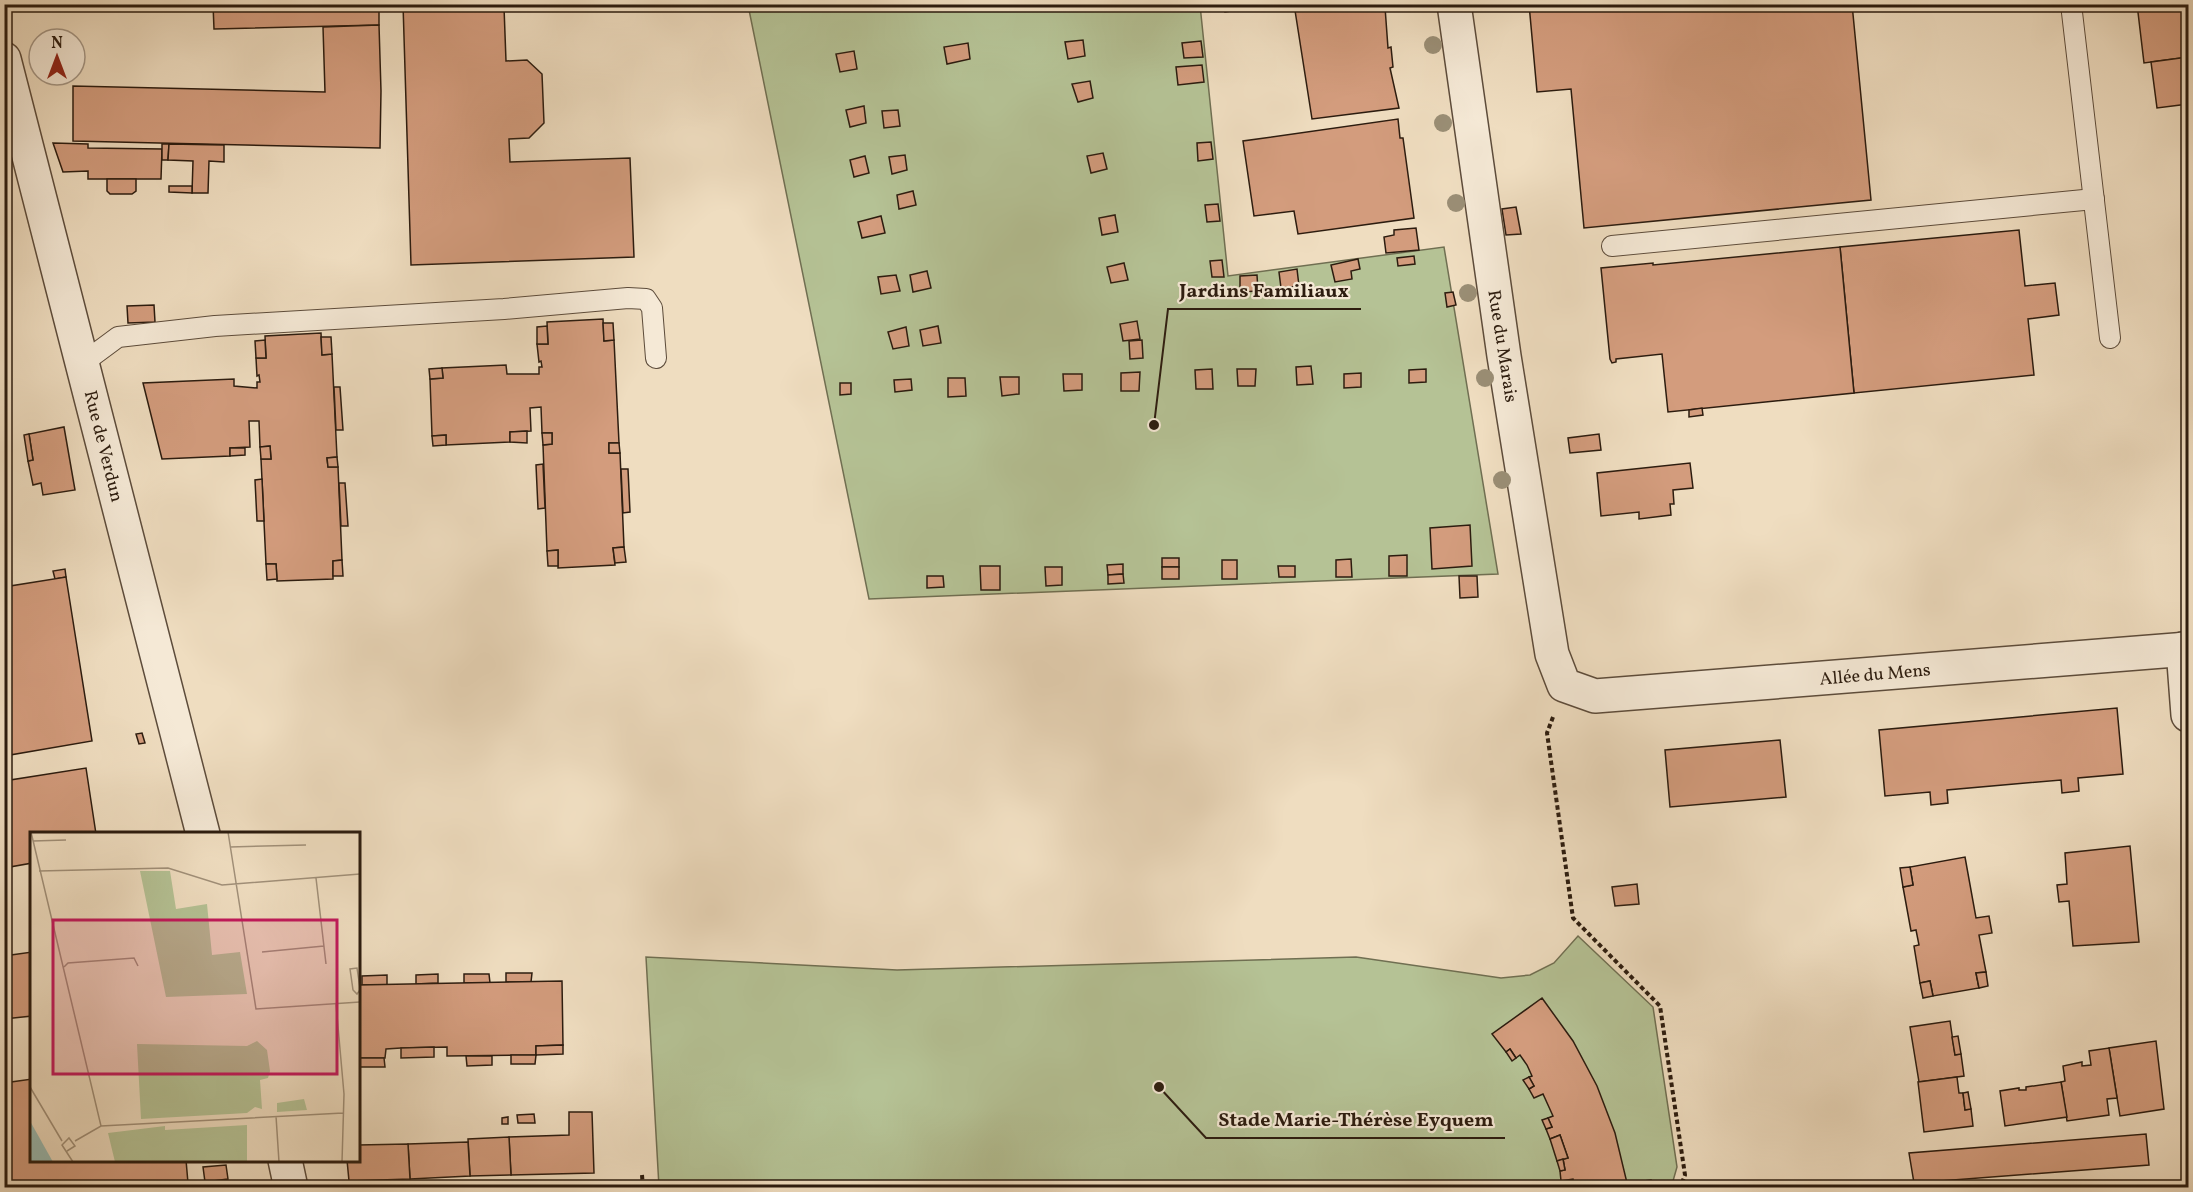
<svg xmlns="http://www.w3.org/2000/svg" width="2193" height="1192" font-family="Vollkorn,serif">
	<rect width="100%" height="100%" fill="#efddc0"/>
	<filter id="stains"><feTurbulence type="fractalNoise" baseFrequency=".00333" numOctaves="4"/><feColorMatrix values="0 0 0 0 .2 0 0 0 0 .09 0 0 0 0 .02 0 0 0 .5 -.17"/></filter>
	<radialGradient id="worn" r=".72"><stop offset=".6" stop-color="#630" stop-opacity="0"/><stop offset="1" stop-color="#630" stop-opacity=".3"/></radialGradient>
	<g fill="#b5c295" stroke="#706f52" stroke-width="1.5">
		<path d="M748,5h452l28,271 216,-29 54,327 -629,25z"/>
		<path d="M1578,936l75,71 24,160 -6,21 -1012,-1 -13,-230 251,13 459,-13 145,21 29,-3 24,-12z"/>
	</g>
	<g fill="#d39c7d" stroke="#2c1c0f" stroke-width="1.5">
		<path d="M213,4h166v21l-165,4z"/>
		<path d="M403,4h124l-2,3h-21l2,54 21,-1 15,14 2,49 -15,15 -20,1 1,23 120,-4 4,99 -223,8z"/>
		<path d="M1224,4h54l-53,8z"/>
		<path d="M1294,4h87l1,4 3,-1 3,41 3,-1 2,20 -3,1 9,40 -87,11z"/>
		<path d="M1529,4h323l19,196 -287,28 -13,-139 -34,3z"/>
		<path d="M2137,4h51v53l-44,6z"/>
		<path d="M379,25l2,66 -1,57 -307,-7v-55l252,6 -2,-65z"/>
		<path d="M1083,40l2,16 -17,3 -3,-17z"/>
		<path d="M1201,41l2,16 -19,1 -2,-15z"/>
		<path d="M968,43l2,16 -23,5 -3,-17z"/>
		<path d="M854,51l3,18 -17,3 -4,-18z"/>
		<path d="M2188,57v47l-31,4 -6,-46z"/>
		<path d="M1202,65l2,17 -26,3 -2,-18z"/>
		<path d="M1090,81l3,17 -15,4 -6,-18z"/>
		<path d="M864,106l2,17 -16,4 -4,-17z"/>
		<path d="M898,110l2,16 -16,2 -2,-17z"/>
		<path d="M1398,119l2,19h3l11,80 -116,16 -4,-23 -40,5 -11,-75z"/>
		<path d="M1211,142l2,17 -15,2 -1,-18z"/>
		<path d="M53,143l35,1v4l74,1 -1,30h-73v-8l-25,1z"/>
		<path d="M162,144h7l-1,16h-6z"/>
		<path d="M169,144l55,1v17l-15,-1 -1,32h-16l1,-32 -25,-1z"/>
		<path d="M1103,153l4,16 -16,4 -4,-17z"/>
		<path d="M905,155l2,15 -15,4 -3,-17z"/>
		<path d="M865,156l4,17 -15,4 -4,-17z"/>
		<path d="M107,179h29v12l-4,3h-22l-3,-3z"/>
		<path d="M169,186h23v7l-23,-1z"/>
		<path d="M913,191l3,14 -17,4 -2,-14z"/>
		<path d="M1218,204l2,17 -13,1 -2,-17z"/>
		<path d="M1516,207l5,27 -15,1 -4,-26z"/>
		<path d="M1115,215l3,17 -16,3 -3,-17z"/>
		<path d="M881,216l4,17 -23,5 -4,-16z"/>
		<path d="M1416,228l3,22 -33,3 -2,-16 10,-2v-5z"/>
		<path d="M2019,230l6,56 30,-3 4,32 -31,4 6,56 -180,18 -14,-146z"/>
		<path d="M1840,247l14,146 -186,19 -6,-58 -46,5v3l-4,1 -2,-4 -9,-91 52,-5v2z"/>
		<path d="M1414,256l1,8 -17,2 -1,-8z"/>
		<path d="M1358,259l2,10 -9,2 1,8 -17,3 -4,-17z"/>
		<path d="M1222,260l2,17h-12l-2,-16z"/>
		<path d="M1124,263l4,17 -17,3 -4,-16z"/>
		<path d="M1297,269l2,17 -18,2 -2,-16z"/>
		<path d="M927,271l4,17 -18,4 -3,-17z"/>
		<path d="M896,275l4,16 -19,3 -3,-17z"/>
		<path d="M1257,275l1,16 -18,1v-16z"/>
		<path d="M1453,292l3,13 -9,2 -2,-14z"/>
		<path d="M154,305l1,17 -27,1 -1,-17z"/>
		<path d="M603,319l1,22 10,-1 5,103h-10v10h11l4,94 -11,1 2,17 -57,3v-18l-11,1 -4,-106 9,-1v-11h-10l-1,-26 -11,1 1,23 -21,1v10l-64,3v-10l-14,1 -2,-57 13,-1 -1,-10 64,-3 1,9h32v-7h3l-1,-6 -2,1 -2,-18h11l-1,-22z"/>
		<path d="M1137,321l3,18 -17,2 -3,-17z"/>
		<path d="M603,323h10l1,17 -10,1z"/>
		<path d="M547,326l1,18h-11v-17z"/>
		<path d="M938,326l3,17 -18,3 -3,-16z"/>
		<path d="M906,327l3,19 -16,3 -5,-17z"/>
		<path d="M321,333l1,22 10,-1 5,103 -10,1 1,9h10l4,93 -9,1v18l-56,2 -1,-17h-10l-5,-105h10l-1,-13 -10,1 -1,-26h-10l1,26 -20,1v8l-68,3 -19,-76 91,-4v7l23,2v-6h3l-1,-7 -2,1 -1,-18h10l-1,-22z"/>
		<path d="M321,337h10l1,17 -10,1z"/>
		<path d="M265,340l1,18h-10l-1,-17z"/>
		<path d="M1142,340l1,18 -13,1 -1,-18z"/>
		<path d="M1311,366l2,18 -16,1 -1,-18z"/>
		<path d="M442,368l1,10 -13,1 -1,-10z"/>
		<path d="M1212,369l1,20h-17l-1,-19z"/>
		<path d="M1237,369h19l-1,17h-17z"/>
		<path d="M1426,369v13l-17,1v-13z"/>
		<path d="M1140,372l-1,19h-18v-18z"/>
		<path d="M1361,373v14l-17,1v-14z"/>
		<path d="M1063,374h19v16l-18,1z"/>
		<path d="M1000,377h19v17l-17,2z"/>
		<path d="M948,378h17l1,18 -18,1z"/>
		<path d="M911,379l1,11 -17,2 -1,-12z"/>
		<path d="M840,383h11v11l-11,1z"/>
		<path d="M334,387h6l3,43h-7z"/>
		<path d="M1702,408l1,7 -14,2v-7z"/>
		<path d="M64,427l11,63 -32,5 -2,-12 -8,2 -5,-24 5,-1 -4,-26z"/>
		<path d="M527,431v12l-17,-1v-10z"/>
		<path d="M542,433h10v11l-9,1z"/>
		<path d="M29,434l4,26 -5,1 -4,-26z"/>
		<path d="M1599,434l2,16 -31,3 -2,-15z"/>
		<path d="M446,435v10l-13,1 -1,-10z"/>
		<path d="M609,443h10l1,10h-11z"/>
		<path d="M270,446l1,13h-10l-1,-12z"/>
		<path d="M230,448h15v7l-15,1z"/>
		<path d="M337,457l1,10h-10l-1,-9z"/>
		<path d="M1690,463l3,25 -20,2 1,14h-4l1,11 -32,4v-7l-38,4 -4,-43z"/>
		<path d="M543,464l2,44 -7,1 -2,-44z"/>
		<path d="M621,469h7l2,43 -7,1z"/>
		<path d="M262,479l2,42h-7l-2,-41z"/>
		<path d="M339,483h6l3,43h-7z"/>
		<path d="M1470,525l2,41 -40,3 -2,-41z"/>
		<path d="M624,547l2,15 -11,1 -2,-15z"/>
		<path d="M558,550v16h-10l-1,-15z"/>
		<path d="M1407,555v21h-18v-20z"/>
		<rect x="1162" y="558" width="17" height="9"/>
		<path d="M1351,559l1,18h-16v-17z"/>
		<path d="M342,560l1,16h-10v-15z"/>
		<rect x="1222" y="560" width="15" height="19"/>
		<path d="M266,564h10l1,15 -10,1z"/>
		<path d="M1123,564v10l-15,1 -1,-10z"/>
		<path d="M980,566h20v24h-19z"/>
		<path d="M1278,566h17v11h-16z"/>
		<path d="M1045,567h17v18l-16,1z"/>
		<rect x="1162" y="567" width="17" height="12"/>
		<path d="M65,569l1,8 -11,2 -2,-8z"/>
		<path d="M1123,574l1,9 -16,1v-9z"/>
		<path d="M927,576h16l1,11 -17,1z"/>
		<path d="M1459,576h18l1,21 -18,1z"/>
		<path d="M66,577l26,164 -88,15v-169z"/>
		<path d="M2117,708l6,66 -45,4 1,13 -17,2 -1,-13 -114,10 1,13 -17,2 -1,-13 -45,4 -6,-66z"/>
		<path d="M142,733l3,10 -6,1 -3,-10z"/>
		<path d="M1780,740l6,57 -116,10 -5,-57z"/>
		<path d="M86,768l10,66h-64v29l-28,5v-87z"/>
		<path d="M2130,846l9,96 -66,4 -4,-45 -10,1 -2,-17 10,-1 -2,-31z"/>
		<path d="M1965,857l11,61 13,-2 3,17 -13,2 7,37 -10,1 3,15 -46,8 -3,-15 -10,2 -6,-37 5,-1 -3,-15 -5,1 -8,-44 10,-2 -3,-18z"/>
		<path d="M1910,867l3,18 -10,2 -3,-19z"/>
		<path d="M1637,884l2,20 -24,2 -3,-19z"/>
		<path d="M32,952v64l-28,3v-63z"/>
		<path d="M1986,972l2,14 -9,2 -3,-15z"/>
		<path d="M506,973h26l-1,9h-25z"/>
		<path d="M438,974v9l-22,1v-9z"/>
		<path d="M464,974h25l1,9h-26z"/>
		<path d="M387,975v10h-25v-9z"/>
		<path d="M562,981l1,64 -27,1v9l-89,1v-9l-46,1 -15,1 -1,9h-27v-73z"/>
		<path d="M1930,981l3,15 -10,2 -3,-15z"/>
		<path d="M1542,998l31,43 24,45 18,47 12,50 24,-3 1,8h-77l-2,-9 -12,2 -1,-10 5,-1 -2,-11 5,-1 -8,-23 -10,4 -4,-10 6,-2 -4,-9 5,-2 -10,-22 -9,4 -5,-9 5,-3 -5,-9 3,-1 -5,-11 -7,-10 -4,3 -6,-9 -4,3 -14,-18z"/>
		<path d="M1950,1021l5,34 6,-1 3,22 -45,6 -9,-55z"/>
		<path d="M1958,1036l3,18 -6,1 -3,-18z"/>
		<path d="M2156,1041l8,68 -44,7 -11,-68z"/>
		<path d="M563,1045v9l-27,1v-9z"/>
		<path d="M434,1047v10l-33,1v-10z"/>
		<path d="M2109,1048l8,50 -10,1 2,16 -42,6 -6,-39 4,-1 -2,-15 19,-4v4l9,-1 -2,-14z"/>
		<path d="M1510,1049l6,9 -4,3 -6,-9z"/>
		<path d="M511,1055h25l-1,9h-24z"/>
		<path d="M466,1056h26v9l-25,1z"/>
		<path d="M359,1058h25l1,9h-26z"/>
		<path d="M1529,1077l5,9 -5,3 -6,-9z"/>
		<path d="M1957,1077l2,16h4l2,17 6,-1 2,17 -49,6 -6,-50z"/>
		<path d="M32,1079v81h154l2,23 -35,5h-149v-105z"/>
		<path d="M2061,1082l6,35 -62,9 -5,-35 19,-3v2h7v-3z"/>
		<path d="M1968,1092l3,17 -6,1 -2,-17z"/>
		<path d="M569,1112h23l2,61 -83,2 -2,-38 60,-2z"/>
		<path d="M534,1114l1,9h-17l-1,-8z"/>
		<path d="M508,1117v7h-6v-6z"/>
		<path d="M1548,1118l4,9 -6,2 -4,-9z"/>
		<path d="M2146,1134l3,31 -235,18 -5,-30z"/>
		<path d="M1560,1135l8,23 -11,3 -7,-22z"/>
		<path d="M509,1137l2,38 -41,1 -2,-37z"/>
		<path d="M468,1142l2,34 -60,3 -2,-35z"/>
		<path d="M408,1144l2,35 -61,2 -2,-21h11v-15z"/>
		<path d="M1563,1159l2,11 -5,1 -3,-10z"/>
		<path d="M226,1165l2,14 -23,3 -2,-15z"/>
		<path d="M1802,1182l1,6h-15l-1,-4z"/>
		<path d="M181,1184v4h-28z"/>
	</g>
	<g fill="none" stroke-linecap="round" stroke-linejoin="round">
		<g stroke="#5d4c3b" stroke-width="22">
			<g id="service">
				<path d="M2071,4l39,334"/>
				<path d="M1612,246l482,-47"/>
				<path d="M83,366l8,-9 27,-20 97,-11 289,-17 124,-11 18,1 6,9 4,50"/>
			</g>
		</g>
		<g stroke="#5d4c3b" stroke-width="36">
			<g id="minor">
				<path d="M1454,4l50,352 48,298 12,31 31,11 593,-47"/>
				<path d="M4,59l199,775"/>
				<path d="M2183,649l5,66"/>
				<path d="M285,1160l6,28"/>
			</g>
		</g>
		<g stroke="#2c1c0f" stroke-width="4" stroke-dasharray="4.5 3" stroke-linecap="butt">
			<path d="M1553,717l-6,16 26,185 87,88 25,169 -5,13"/>
			<path d="M642,1175l1,13"/>
		</g>
		<use href="#service" stroke="#f5e9d6" stroke-width="20"/>
		<use href="#minor" stroke="#f5e9d6" stroke-width="33"/>
	</g>
	<g fill="#9a8e75">
		<circle cx="1433" cy="45" r="9"/>
		<circle cx="1443" cy="123" r="9"/>
		<circle cx="1456" cy="203" r="9"/>
		<circle cx="1468" cy="293" r="9"/>
		<circle cx="1485" cy="378" r="9"/>
		<circle cx="1502" cy="480" r="9"/>
	</g>
	<g text-anchor="middle" stroke-width="4.5" stroke-linejoin="round" paint-order="stroke">
		<g font-size="18" fill="#2c1c0f" stroke="#f5e9d6">
			<text transform="translate(1503 346) rotate(81)" y="6">Rue du Marais</text>
			<text transform="translate(104 446) rotate(76)" y="6">Rue de Verdun</text>
			<text transform="translate(1875 674) rotate(-5)" y="6">Allée du Mens</text>
		</g>
	</g>
	<g transform="translate(30 832)">
		<rect width="330" height="330" fill="#efddc0"/>
		<path d="M110,39h30l6,38 31,-5 5,51 28,-3 7,42 -81,3zM227,209l10,9 3,21 -2,7 -8,2 2,29 -7,-2 -8,6 -106,6 -4,-75 110,2zM274,267l3,11 -30,2v-9zM217,293v37h-132l-7,-29 57,-7v4z" fill="#b5c295"/>
		<path d="M0,289l23,41h-23z" fill="#9abcb3"/>
		<path fill="none" stroke="#a19079" stroke-width="1.5" d="M1,0l70,294M198,0l28,177 104,-7M3,9l33,-1M200,15l76,-2M9,39l129,-3 54,17 138,-11M286,46l10,86M232,120l62,-6M34,135l4,-4 66,-5 4,8M330,156l-3,-20 -7,1 3,21 4,4 3,-4M306,172l8,90 -2,68M0,255l32,54M246,284l3,46M45,309l26,-15 242,-13M37,319l8,-5 -6,-8 -7,7 11,17"/>
		<path fill="#c2185b" fill-opacity="0.15" stroke="#c2185b" stroke-width="3" d="M23,88h284v154h-284z"/>
		<rect width="330" height="330" fill="none" stroke="#2c1c0f" stroke-width="3"/>
	</g>
	<path fill="none" stroke="#2c1c0f" stroke-width="2" d="M1154 425L1168 309H1361M1159 1087L1206 1138H1505"/>
	<g fill="#2c1c0f" stroke="#f5e9d6" stroke-width="2">
		<circle cx="1154" cy="425" r="6"/>
		<circle cx="1159" cy="1087" r="6"/>
	</g>
	<g font-size="20" text-anchor="middle" font-weight="bold" fill="#2c1c0f" stroke="#f5e9d6" stroke-width="4.5" stroke-linejoin="round" paint-order="stroke">
		<text x="1264" y="297">Jardins Familiaux</text>
		<text x="1356" y="1126">Stade Marie-Thérèse Eyquem</text>
	</g>
	<rect width="2193" height="1192" fill="none" stroke="#efddc0" stroke-width="24"/>
	<rect x="6" y="6" width="2181" height="1180" fill="none" stroke="#2c1c0f" stroke-width="3"/>
	<rect x="12" y="12" width="2169" height="1168" fill="none" stroke="#2c1c0f" stroke-width="1.5"/>
	<g transform="translate(57 57)"><circle r="28" fill="#f5e9d6" stroke="#a59786" stroke-width="1.5"/>
	<path d="M0-4.5L10 22L0 15L-10 22Z" fill="#8f2418"/>
	<text y="-9" font-size="16" font-weight="bold" text-anchor="middle" fill="#2c1c0f">N</text>
	</g>
	<rect width="100%" height="100%" filter="url(#stains)"/>
	<rect width="100%" height="100%" fill="url(#worn)"/>
</svg>
